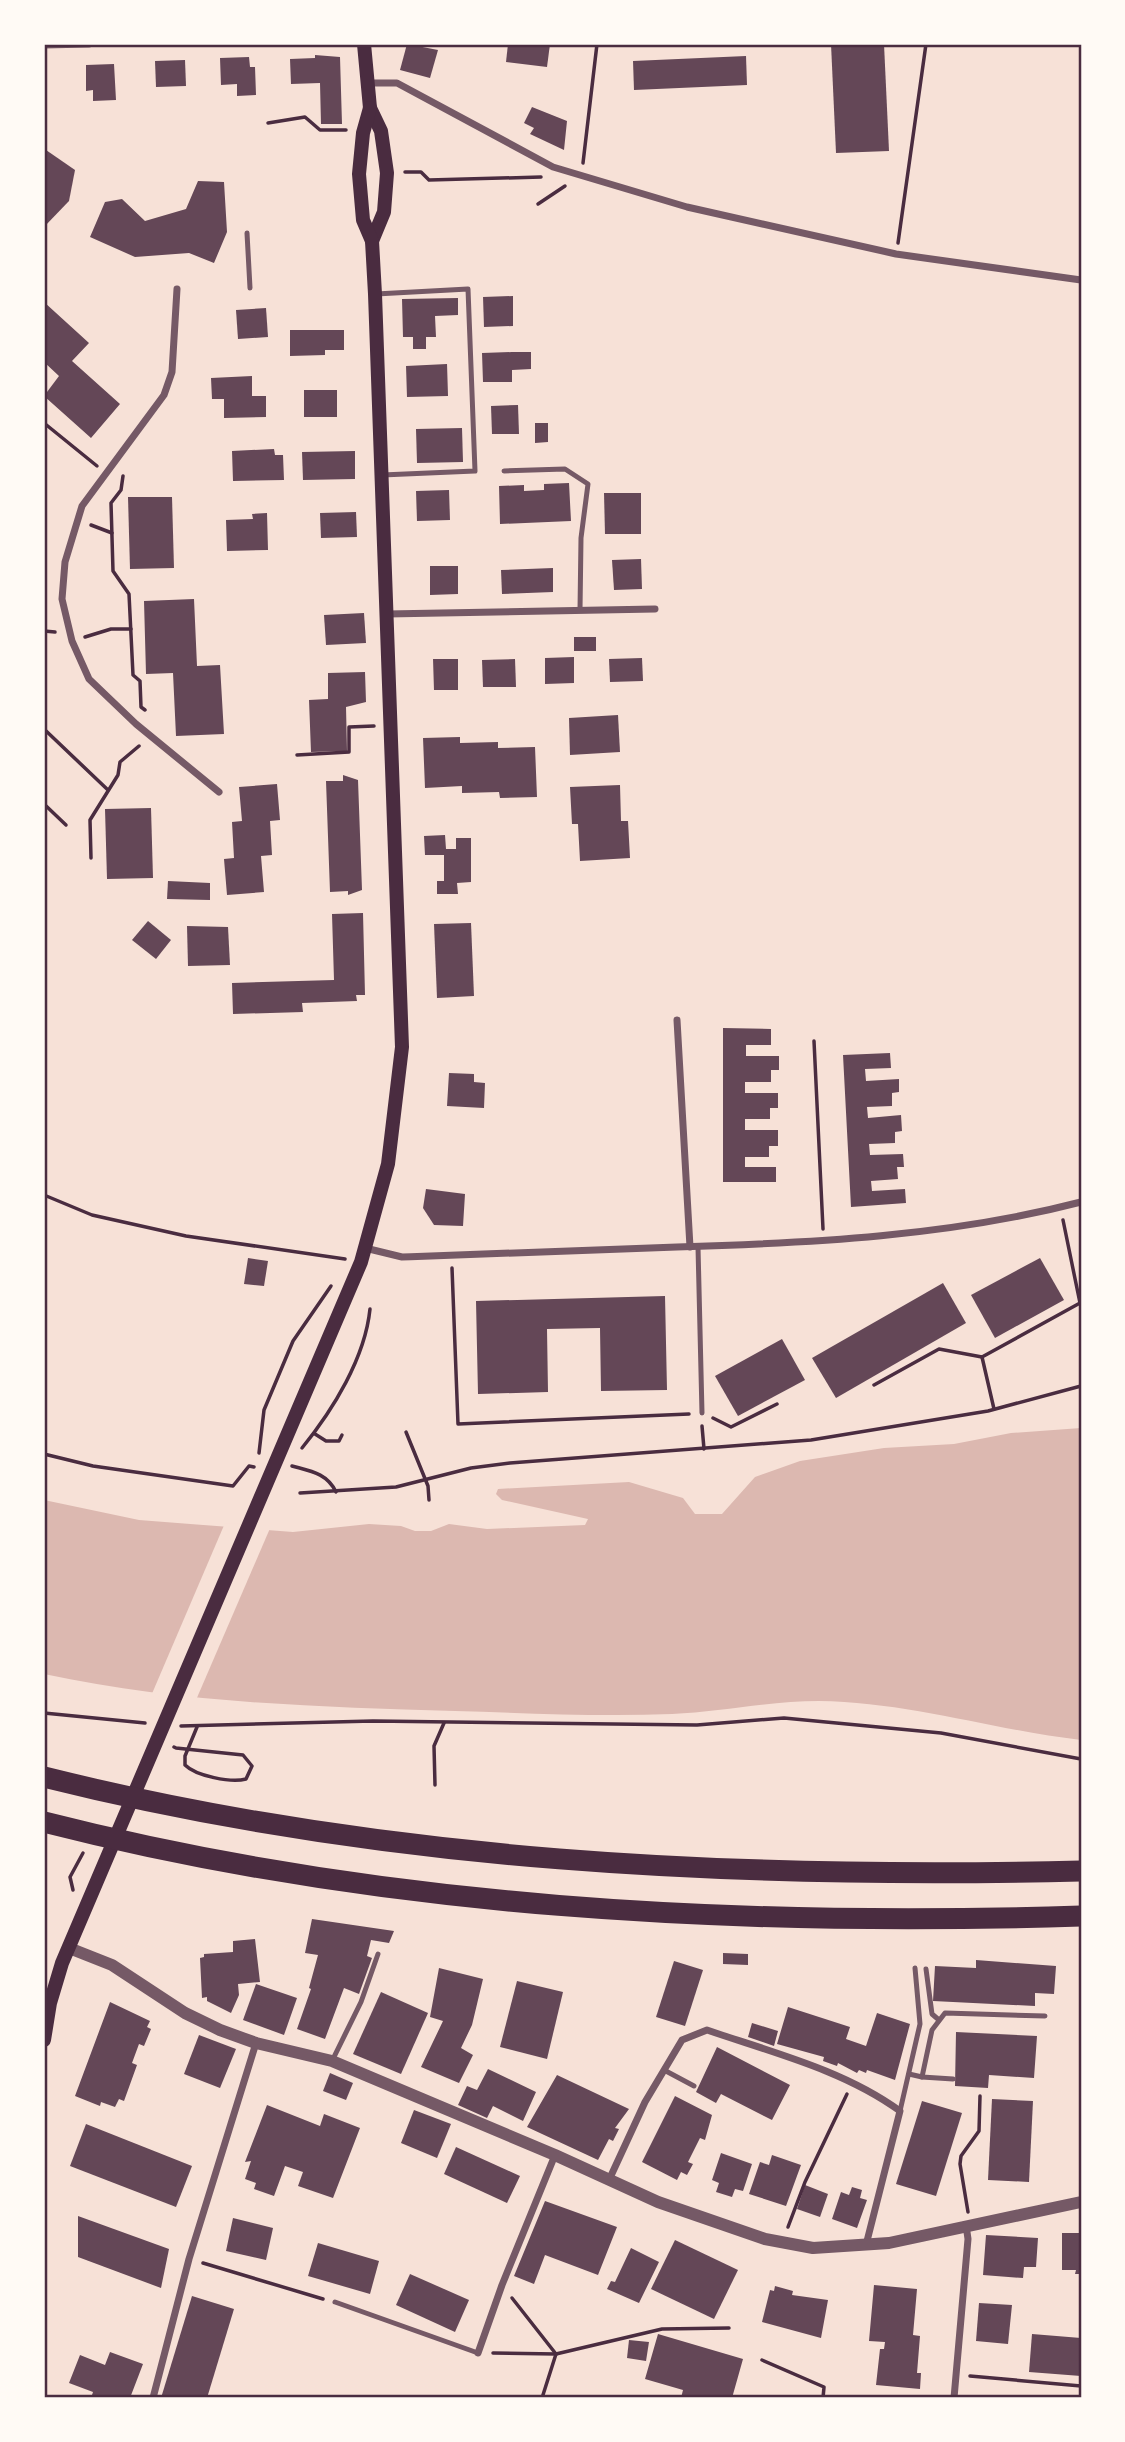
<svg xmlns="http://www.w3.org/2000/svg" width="1125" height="2442" font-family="'Sofia Sans Condensed',sans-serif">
	<rect width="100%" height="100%" fill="#f7e1d7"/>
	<path fill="#dcb8b0" d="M1081,1428v312c-87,-10 -173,-38 -262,-39 -49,0 -98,11 -147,13 -73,3 -145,-1 -217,-3 -138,-4 -276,-8 -411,-37v-174l95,20 154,12 76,-8 32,2 14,5h16l18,-7 38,5 98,-4 3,-6 -86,-19 -6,-6 2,-5 131,-7 54,16 12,16h27l33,-37 45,-16 84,-13 70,-4 57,-11z"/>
	<path fill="#f7e1d7" d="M225,1523l46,3 -75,174 -45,-4z"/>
	<g fill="#644757">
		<path d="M407,44l31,6 -8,28 -30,-8z"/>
		<path d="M508,44h42l-3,23 -41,-5z"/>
		<path d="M831,44h53l5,107 -53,2z"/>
		<path d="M315,55l25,2 2,67h-21l-1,-41 -29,1 -1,-25 25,-1z"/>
		<path d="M746,56l1,29 -113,5 -1,-29z"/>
		<path d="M249,57l1,10h5l1,28 -19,1v-12l-16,1 -1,-27z"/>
		<path d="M185,60l1,26 -30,1 -1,-26z"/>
		<path d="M114,64l2,36 -23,1v-11l-7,1v-26z"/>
		<path d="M532,107l35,14 -3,29 -34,-16 4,-6 -10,-5z"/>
		<path d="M46,150l29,20 -6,31 -25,26z"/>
		<path d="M198,181l26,1 3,50 -13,31 -25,-10 -54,4 -45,-20 15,-35 17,-3 23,22 41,-12z"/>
		<path d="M513,296v30l-29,1 -1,-30z"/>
		<path d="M458,298v17l-23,1 1,21h-10v12h-13v-12h-10l-1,-38z"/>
		<path d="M44,302l45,41 -17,18 48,43 -29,34 -47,-42 15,-20 -15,-14z"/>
		<path d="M266,308l2,29 -30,2 -2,-29z"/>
		<path d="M290,330h54v20h-19v5l-35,1z"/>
		<path d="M512,352h19v17l-19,1v12h-29l-1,-29z"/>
		<path d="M447,364l1,32 -41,1 -1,-31z"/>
		<path d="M252,376v20h14v21l-42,1v-19h-12l-1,-21z"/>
		<rect x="304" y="390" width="33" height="27"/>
		<path d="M518,405l1,29h-27l-1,-28z"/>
		<path d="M535,423h13v19l-13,1z"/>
		<path d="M462,428l1,34 -46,1 -1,-34z"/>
		<path d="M274,449l1,6h8l1,25 -51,1 -1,-30z"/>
		<path d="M355,451v28l-52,1 -1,-28z"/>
		<path d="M569,483l2,38 -71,3 -1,-38 25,-1v6l20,-1v-6z"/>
		<path d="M449,490l1,30 -33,1 -1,-30z"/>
		<path d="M604,493h37v41h-36z"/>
		<path d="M128,497h44l2,71 -44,1z"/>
		<path d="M356,512l1,25 -36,1 -1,-25z"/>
		<path d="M267,513l1,37 -41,1 -1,-31 27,-1 -1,-5z"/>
		<path d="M641,559l1,30 -28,1 -2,-30z"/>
		<path d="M430,566h28v28l-28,1z"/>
		<path d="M553,568v24l-51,2 -1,-24z"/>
		<path d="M194,599l3,67 23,-1 4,69 -48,2 -3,-63 -27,1 -2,-73z"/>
		<path d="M364,613l2,30 -40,2 -2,-30z"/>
		<rect x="574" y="637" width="22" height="14"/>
		<path d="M574,657v26l-29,1v-26z"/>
		<path d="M642,658l1,23 -33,1 -1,-23z"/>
		<path d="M433,659h25v31h-24z"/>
		<path d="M515,659l1,28h-33l-1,-27z"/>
		<path d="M365,672l1,30 -20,5 1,44 -36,1 -2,-52 19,-1v-26z"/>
		<path d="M618,715l2,37 -50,3 -1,-37z"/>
		<path d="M460,737v6l38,-1v6l37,-1 2,50 -37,1 -1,-6 -37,1v-7l-37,2 -2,-50z"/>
		<path d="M343,775l15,5 4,110 -14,5v-4l-18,1 -4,-111h17z"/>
		<path d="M277,784l3,36 -10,1 2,34 -11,1 3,36 -37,3 -3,-36 10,-1 -2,-36 10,-1 -3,-34z"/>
		<path d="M620,785l1,36h7l2,37 -50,3 -2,-37h-6l-2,-37z"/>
		<path d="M151,808l2,70 -46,1 -2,-70z"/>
		<path d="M445,835l1,14h10v-11h15v44l-14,1 1,11h-21v-13h7v-26h-19l-1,-19z"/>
		<path d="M168,881l42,2v17l-43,-1z"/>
		<path d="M363,913l2,82h-9l1,6 -55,2 1,9 -70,2 -1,-31 102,-3 -2,-66z"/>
		<path d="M148,921l23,19 -15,19 -24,-19z"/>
		<path d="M471,923l3,73 -37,2 -3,-74z"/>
		<path d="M187,926l41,1 2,38 -42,1z"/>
		<path d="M723,1028l48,1v16h-25v11h33v14h-8v12h-26v11h33v15h-8v11h-25v11h33v16h-9v11h-24v10h31v15h-53z"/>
		<path d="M890,1053l1,15 -26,1 1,12 33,-2v13l-7,1v13l-25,1 1,11 33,-3 1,16 -7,1v11l-26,1 1,11 33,-1 1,13h-7l1,12 -27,2 1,10 33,-2 1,14 -55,4 -8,-152z"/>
		<path d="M449,1073l25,1v8l11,1 -1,25 -37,-2z"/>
		<path d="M426,1189l39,5 -2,32 -29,-1 -11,-17z"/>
		<path d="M248,1258l20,3 -4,25 -20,-2z"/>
		<path d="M1040,1258l24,42 -69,38 -24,-43z"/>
		<path d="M943,1283l23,40 -130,75 -24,-40z"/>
		<path d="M665,1296l2,94 -66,1 -1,-63 -53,1 1,63 -70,2 -2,-93z"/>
		<path d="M782,1339l23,41 -67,36 -23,-40z"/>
		<path d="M312,1919l82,12 -5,12 -18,-3 -4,16 5,2 -13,36 -15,-6 -19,51 -28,-10 14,-40 -2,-1 9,-33 -13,-2z"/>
		<path d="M255,1939l5,43 -22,2 1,11 -8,18 -24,-12v-4l-5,1 -2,-40 4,-1v-3l29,-2v-11z"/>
		<path d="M723,1953l25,1v11l-25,-1z"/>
		<path d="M976,1960l80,6 -2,28 -19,-1v13l-102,-5 2,-35 41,2z"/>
		<path d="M674,1961l29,9 -18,56 -29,-9z"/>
		<path d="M439,1968l44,11 -11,46 -11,23 12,7 -14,28 -38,-16 22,-46 -13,-4z"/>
		<path d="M517,1981l46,11 -16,67 -47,-12z"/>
		<path d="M256,1984l41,14 -13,37 -41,-15z"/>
		<path d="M381,1992l47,21 -27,61 -48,-20z"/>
		<path d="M110,2002l40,19 -3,6 4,2 -7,17 -5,-2 -7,19 5,2 -13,36 -5,-2 -4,8 -14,-5 -1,4 -25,-10z"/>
		<path d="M788,2007l62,20 -4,12 20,7 11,-33 33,11 -15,56 -28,-10 -1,3 -7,-3 -2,3 -19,-10 -1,3 -14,-5 1,-4 -47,-13z"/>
		<path d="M752,2023l26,8 -4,15 -26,-9z"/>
		<path d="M956,2032l81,4 -3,42 -45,-3 -1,13 -33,-2z"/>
		<path d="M199,2035l37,14 -16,39 -36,-14z"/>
		<path d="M717,2047l73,38 -18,35 -51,-26 -5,9 -20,-11z"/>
		<path d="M488,2069l48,23 -13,29 -30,-15 -6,12 -29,-13 9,-19 10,4z"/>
		<path d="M330,2073l23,10 -7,17 -23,-9z"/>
		<path d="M557,2075l72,34 -14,19 4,1 -6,12 -4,-2 -11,21 -71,-33z"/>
		<path d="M675,2096l37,19 -7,25 -5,-2 -12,24 5,2 -6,11 -6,-3 -4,8 -35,-18z"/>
		<path d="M992,2099l41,2 -4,81 -41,-2z"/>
		<path d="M922,2101l40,12 -26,83 -40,-12z"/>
		<path d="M267,2105l53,21 4,-12 36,14 -27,70 -35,-12 5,-14 -18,-6 -11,30 -20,-7 2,-6 -11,-4 6,-18 -6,1z"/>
		<path d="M414,2110l37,14 -14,34 -36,-15z"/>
		<path d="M86,2124l106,42 -16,41 -106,-41z"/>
		<path d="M456,2147l64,29 -13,27 -63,-29z"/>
		<path d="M721,2153l31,11 -9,27 -8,-2 -3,8 -16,-5 3,-9 -7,-3z"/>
		<path d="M772,2155l29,10 -15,41 -37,-12 11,-32 9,3z"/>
		<path d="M805,2185l23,9 -8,23 -23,-8z"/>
		<path d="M852,2187l10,3 -2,8 7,2 -10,28 -25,-9 9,-27 8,3z"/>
		<path d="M545,2201l72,26 -19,48 -53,-20 -11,29 -20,-8z"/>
		<path d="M78,2216l91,33 -8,39 -83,-31z"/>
		<path d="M233,2218l40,10 -7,32 -40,-9z"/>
		<path d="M1062,2233h19v41h-6l1,-4h-14z"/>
		<path d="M986,2235l52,3 -2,29h-12l-1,11 -40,-3z"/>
		<path d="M675,2240l63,30 -24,49 -63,-30z"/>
		<path d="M318,2243l61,18 -9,33 -62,-18z"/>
		<path d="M631,2248l28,14 -20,41 -32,-14 4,-8 4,1z"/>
		<path d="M410,2274l59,26 -14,32 -59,-27z"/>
		<path d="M874,2285l43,4 -4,46 7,1 -3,37h4l-1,16 -44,-4 4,-36h4l1,-7 -16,-1z"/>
		<path d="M775,2286l18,5 -1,4 36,5 -7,38 -59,-16 8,-32 4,1z"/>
		<path d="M192,2296l42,13 -27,89h-46z"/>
		<path d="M979,2303l33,2 -4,39 -32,-3z"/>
		<path d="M658,2334l85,25 -11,39h-51l2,-8 -38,-11z"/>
		<path d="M1032,2334l49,4v38l-52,-4z"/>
		<path d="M629,2340l20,2 -3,19 -19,-3z"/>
		<path d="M110,2352l33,12 -13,34h-39l2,-6 -24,-9 11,-28 25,10z"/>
	</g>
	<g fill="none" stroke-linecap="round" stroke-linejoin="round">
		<g stroke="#4a2c40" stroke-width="3.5">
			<path d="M268,123l37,-6 15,13h26"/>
			<path d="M583,163l14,-119"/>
			<path d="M405,172h16l8,8 112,-3"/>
			<path d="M538,204l27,-18"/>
			<path d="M898,243l28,-199"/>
			<path d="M44,423l53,43"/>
			<path d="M123,476l-2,14 -10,13 2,68 16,23 4,81 7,6 1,26 4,3"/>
			<path d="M91,525l21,8"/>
			<path d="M44,631l11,1"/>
			<path d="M85,637l26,-8h20"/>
			<path d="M44,729l64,61"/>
			<path d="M297,755l52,-3v-25l25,-1"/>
			<path d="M44,804l22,21"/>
			<path d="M91,858l-1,-38 28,-45 2,-13 19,-16"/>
			<path d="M814,1041l9,188"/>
			<path d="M44,1195l48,20 94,21 159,23"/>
			<path d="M452,1268l6,156 231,-10"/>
			<path d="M982,1357l12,52"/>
			<path d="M874,1385l65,-36 43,8 98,-54 -17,-83"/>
			<path d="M713,1418l18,9 46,-23"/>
			<path d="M702,1426l2,23"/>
			<path d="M406,1432l22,54 1,14"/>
			<path d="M315,1434l11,7h13l3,-6"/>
			<path d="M302,1448c31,-38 63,-90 68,-139"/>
			<path d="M259,1453l5,-43 29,-69 38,-55"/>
			<path d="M44,1454l49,12 140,20 16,-20 5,1"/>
			<path d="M292,1466c18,5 35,7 44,26"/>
			<path d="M300,1493l96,-6 75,-19 39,-5 301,-23 177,-29 93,-25"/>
			<path d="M44,1713l101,10"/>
			<path d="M181,1726l192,-5 324,4 87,-7 157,15 140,26"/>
			<path d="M174,1747l2,1 67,7 9,11 -6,13c-15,4 -50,-3 -61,-14v-9l12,-29"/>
			<path d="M435,1785l-1,-39 10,-23"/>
			<path d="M73,1890l-3,-13 13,-24"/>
			<path d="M968,2212l-8,-48 1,-8 18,-25 1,-35"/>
			<path d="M788,2227l17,-45 42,-88"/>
			<path d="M203,2263l120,36"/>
			<path d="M512,2298l44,56"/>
			<path d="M493,2353l63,1 106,-25 67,-1"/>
			<path d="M762,2360l62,27 -1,11"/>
			<path d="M970,2376l111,10"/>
			<path d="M542,2398l14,-44"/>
		</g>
		<g stroke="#755966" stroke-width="5">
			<path d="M247,233l3,55"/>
			<path d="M376,294l92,-5 7,182 -93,4"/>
			<path d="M504,471l61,-2 23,15 -7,54 -1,72"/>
			<path d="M698,1247l4,166"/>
			<path d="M926,1969l6,45 7,6"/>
			<path d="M332,2061l29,-59 17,-48"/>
			<path d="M664,2070l30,16"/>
			<path d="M909,2074l13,3 10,-47 13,-17 100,3"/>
			<path d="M922,2077l31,2"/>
			<path d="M900,2111l20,-87 -5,-56"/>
			<path d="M335,2302l143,51"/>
		</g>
		<g stroke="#755966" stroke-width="7">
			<path d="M44,45l45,-1"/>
			<path d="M367,83h30l156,84 134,40 209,47 185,26"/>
			<path d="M177,289l-5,83 -8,23 -82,111 -17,56 -3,37 10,42 17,38 47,45 83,68"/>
			<path d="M387,614l268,-5"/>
			<path d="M677,1020l13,227"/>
			<path d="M365,1248l37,9c92,-3 184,-7 275,-10 136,-4 273,-11 404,-45"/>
			<path d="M609,2180l36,-78 37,-62 25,-10c64,22 137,40 193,81l-34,134"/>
			<path d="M478,2353l24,-68 53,-130"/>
			<path d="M153,2398l36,-139 67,-216"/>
			<path d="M954,2398l14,-159 -2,-14"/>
		</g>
		<path stroke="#755966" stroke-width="12" d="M69,1948l43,17 73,48 35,17 36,13 76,18 223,94 103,47 107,37 48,9 76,-5 192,-41"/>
		<g stroke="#4a2c40" stroke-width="14">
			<path d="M364,44l6,64 11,23 6,42 -3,39 -12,29"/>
			<path d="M44,2040l6,-37 12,-40 299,-701 27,-98 14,-117 -27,-753 -3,-53 -9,-21 -4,-46 4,-41 7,-25"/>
		</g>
		<g stroke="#4a2c40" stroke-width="21">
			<path d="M44,1777c340,85 688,102 1037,94"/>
			<path d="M44,1822c337,86 690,105 1037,94"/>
		</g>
	</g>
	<rect width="1125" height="2442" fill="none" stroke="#fffaf5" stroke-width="91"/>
	<rect x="46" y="46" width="1034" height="2350" fill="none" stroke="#4a2c40" stroke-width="2.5"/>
</svg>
